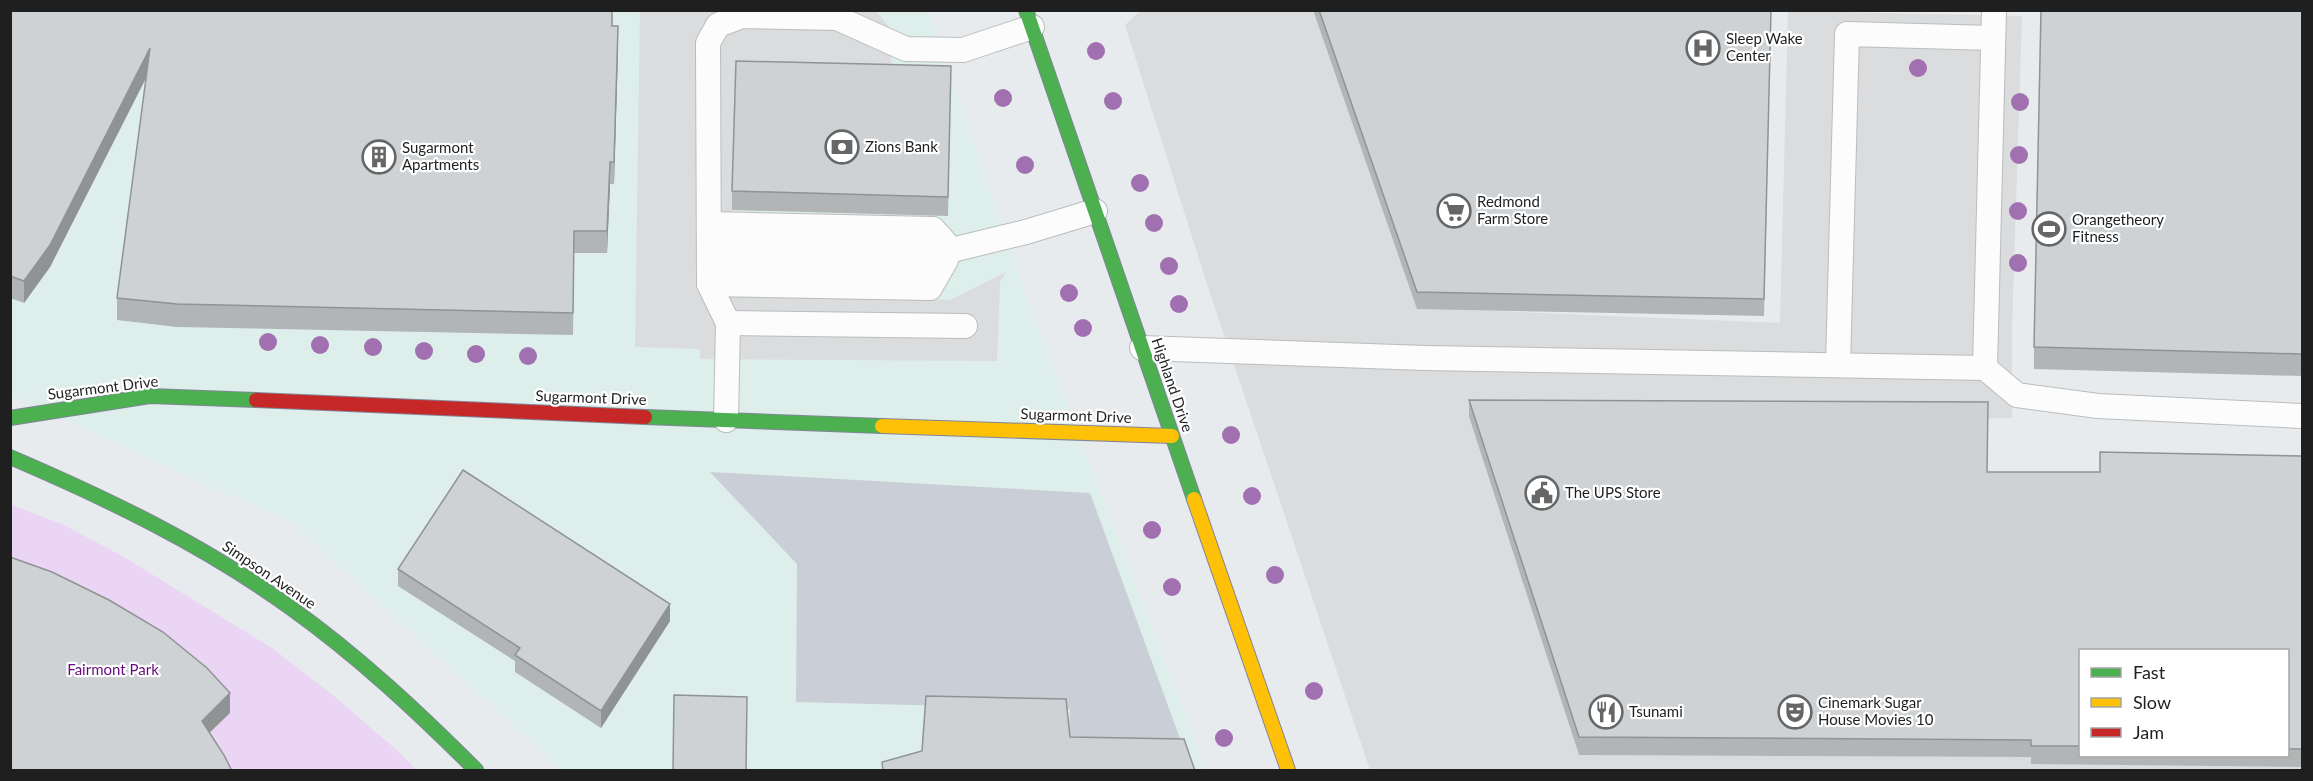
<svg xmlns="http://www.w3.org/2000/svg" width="2313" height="781" font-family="Lato,sans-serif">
	<rect width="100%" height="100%" fill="#e8ebed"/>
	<path fill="#ddeeeb" d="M11,11h917l103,298 175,461h-644l-270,-247 -281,-127z"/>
	<path fill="#caced6" d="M710,472l380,21 92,251 -114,-2 2,-33 -274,-7 1,-138z"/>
	<path fill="#ebd5f4" d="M10,504l54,21 60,32 148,91 62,48 66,57 16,17h-405z"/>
	<g fill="#dbdcdd">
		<path d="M640,11h236l16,20 -1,38 -155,10 -6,217 220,4 60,-30 -4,2 -6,10 -3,79 -297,-2v-10l-65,-2z"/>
		<path d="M1140,11h188l97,297 355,15 8,-312 234,5 -10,315v87h-543l110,337 402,2 69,-14 30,13h208l14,-9v23h-932l-164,-489 -81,-256z"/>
	</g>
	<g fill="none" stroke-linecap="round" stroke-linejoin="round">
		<g stroke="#bbbcbd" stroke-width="26">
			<g id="lane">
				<path d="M709,224l224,5 19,21"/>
				<path d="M709,244l243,6 74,-18 69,-21"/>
				<path d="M709,264l233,3 4,-7"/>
				<path d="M709,284l221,4 12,-21"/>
				<path d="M728,323l237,3"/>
				<path d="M1142,348l283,10 560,10 9,-358"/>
				<path d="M1838,365l9,-331 146,4"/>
				<path d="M1985,368l32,27 81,11 204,10"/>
				<path d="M726,420l2,-97 -19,-39 -1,-241 10,-18 24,-9 95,2 69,31 57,1 69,-23"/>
			</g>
		</g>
		<g stroke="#808598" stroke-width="16">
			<g id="fast">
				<path d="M1026,10l168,489"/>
				<path d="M645,417l237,9"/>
				<path d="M10,418l140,-22 106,4"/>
				<path d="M10,457c98,42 194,88 281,151 67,48 127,104 185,162"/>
			</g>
		</g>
		<g stroke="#808598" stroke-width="16">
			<g id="slow">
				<path d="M882,426l290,10"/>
				<path d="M1194,499l94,271"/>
			</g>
		</g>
		<g stroke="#808598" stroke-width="16">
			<path id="jam" d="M256,400l389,17"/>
		</g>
		<use href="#lane" stroke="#fcfcfc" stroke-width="24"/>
		<use href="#fast" stroke="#4caf50" stroke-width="14"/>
		<use href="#slow" stroke="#ffc107" stroke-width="14"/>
		<use href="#jam" stroke="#c62828" stroke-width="14"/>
	</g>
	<g fill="#a170b0">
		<circle cx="1096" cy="51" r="9"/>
		<circle cx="1918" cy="68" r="9"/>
		<circle cx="1003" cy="98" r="9"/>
		<circle cx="1113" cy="101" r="9"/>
		<circle cx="2020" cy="102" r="9"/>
		<circle cx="2019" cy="155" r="9"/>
		<circle cx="1025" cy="165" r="9"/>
		<circle cx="1140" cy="183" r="9"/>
		<circle cx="2018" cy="211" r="9"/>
		<circle cx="1154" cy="223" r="9"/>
		<circle cx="2018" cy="263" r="9"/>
		<circle cx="1169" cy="266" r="9"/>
		<circle cx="1069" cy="293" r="9"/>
		<circle cx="1179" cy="304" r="9"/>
		<circle cx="1083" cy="328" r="9"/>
		<circle cx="268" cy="342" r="9"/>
		<circle cx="320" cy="345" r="9"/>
		<circle cx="373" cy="347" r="9"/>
		<circle cx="424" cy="351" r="9"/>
		<circle cx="476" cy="354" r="9"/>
		<circle cx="528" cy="356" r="9"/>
		<circle cx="1231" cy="435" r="9"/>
		<circle cx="1252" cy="496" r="9"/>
		<circle cx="1152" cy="530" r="9"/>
		<circle cx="1275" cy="575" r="9"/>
		<circle cx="1172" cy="587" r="9"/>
		<circle cx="1314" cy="691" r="9"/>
		<circle cx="1224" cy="738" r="9"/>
	</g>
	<g fill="#b1b5b6" fill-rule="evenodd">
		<path d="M10,10l602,16 6,22 -4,136h-4l-3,69h-33l-1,82 -396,-8 -60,-7v-22l29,-220 -96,189 -26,36 -14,-5z"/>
		<path d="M1313,10h458l-7,306 -347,-7z"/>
		<path d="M2302,10v366l-268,-7v-22z"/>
		<path d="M951,66l-3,150 -216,-6v-19z"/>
		<path d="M1469,400l518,72h113l202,-16v311l-271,-3v-7l-452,-2 -110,-338zM2080,651h208v105h-208z"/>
		<path d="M398,569l272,52 -69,107 -86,-56v-11l-117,-75z"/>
	</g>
	<g fill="#909394">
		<path d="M618,26v22l-4,136v-22z"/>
		<path d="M150,48v22l-100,197 -26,36v-22z"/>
		<path d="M610,162v22l-3,69v-22z"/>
		<path d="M670,604v17l-69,107v-17z"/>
		<path d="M230,693v20l-28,27v-19z"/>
	</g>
	<g fill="#ced2d4" stroke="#909394" stroke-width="1.5">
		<path d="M10,10h602v16h6l-4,136h-4l-3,69h-33l-1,82 -396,-9 -60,-6 33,-250 -100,197 -26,36 -14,-5z"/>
		<path d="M1319,10h452l-7,289 -347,-7z"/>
		<path d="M2041,10h261v344l-268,-7z"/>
		<path d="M736,61l215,5 -3,131 -216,-6z"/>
		<path d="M1469,400l519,2 -1,70h113v-20l202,4v293h-14v-98h-208v95h-49v-6l-452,-3z"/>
		<path d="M463,470l207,134 -69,107 -86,-56 5,-7 -122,-79z"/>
		<path d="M10,557l42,15 57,28 54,32 44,36 23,25 -28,28 22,34 8,16h-222z"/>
		<path d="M674,695l73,2 -1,74h-73z"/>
		<path d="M926,696l140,3 4,38 114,2 11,32h-312l-1,-9 40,-11z"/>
	</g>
	<defs>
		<g id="hospital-ring" transform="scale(1.725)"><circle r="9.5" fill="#fff" stroke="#656667" stroke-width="1.5"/><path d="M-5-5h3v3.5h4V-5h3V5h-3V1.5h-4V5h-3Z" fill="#656667"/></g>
		<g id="bank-ring" transform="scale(1.725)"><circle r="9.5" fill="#fff" stroke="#656667" stroke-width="1.5"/><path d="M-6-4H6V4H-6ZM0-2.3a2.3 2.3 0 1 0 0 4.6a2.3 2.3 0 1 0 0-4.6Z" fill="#656667"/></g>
		<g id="building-ring" transform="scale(1.725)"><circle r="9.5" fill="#fff" stroke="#656667" stroke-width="1.5"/><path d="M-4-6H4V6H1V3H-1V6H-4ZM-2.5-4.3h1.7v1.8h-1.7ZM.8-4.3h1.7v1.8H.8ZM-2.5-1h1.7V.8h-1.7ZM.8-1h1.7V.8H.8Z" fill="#656667"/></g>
		<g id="supermarket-ring" transform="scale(1.725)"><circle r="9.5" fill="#fff" stroke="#656667" stroke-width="1.5"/><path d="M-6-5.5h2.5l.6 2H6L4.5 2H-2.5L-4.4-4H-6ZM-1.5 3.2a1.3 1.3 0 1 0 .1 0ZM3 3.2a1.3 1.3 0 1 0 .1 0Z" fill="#656667"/></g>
		<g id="stadium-ring" transform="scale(1.725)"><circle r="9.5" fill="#fff" stroke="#656667" stroke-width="1.5"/><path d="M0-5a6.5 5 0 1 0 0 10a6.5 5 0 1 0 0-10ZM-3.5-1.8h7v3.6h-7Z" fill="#656667"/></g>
		<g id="civic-ring" transform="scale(1.725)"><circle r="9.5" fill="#fff" stroke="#656667" stroke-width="1.5"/><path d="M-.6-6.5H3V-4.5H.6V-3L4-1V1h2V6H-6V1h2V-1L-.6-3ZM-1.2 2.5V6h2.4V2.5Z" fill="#656667"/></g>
		<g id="restaurant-ring" transform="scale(1.725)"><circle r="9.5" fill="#fff" stroke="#656667" stroke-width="1.5"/><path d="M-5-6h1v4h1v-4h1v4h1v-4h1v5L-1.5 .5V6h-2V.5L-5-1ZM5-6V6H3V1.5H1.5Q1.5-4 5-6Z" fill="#656667"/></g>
		<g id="theatre-ring" transform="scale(1.725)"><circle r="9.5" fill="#fff" stroke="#656667" stroke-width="1.5"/><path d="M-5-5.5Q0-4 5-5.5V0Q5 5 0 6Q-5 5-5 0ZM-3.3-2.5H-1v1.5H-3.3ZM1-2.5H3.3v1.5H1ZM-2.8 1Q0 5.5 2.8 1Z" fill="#656667"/></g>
	</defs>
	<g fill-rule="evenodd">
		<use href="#hospital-ring" x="1703" y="48"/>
		<use href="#bank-ring" x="842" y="147"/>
		<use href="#building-ring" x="379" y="157"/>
		<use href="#supermarket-ring" x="1454" y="211"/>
		<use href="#stadium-ring" x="2049" y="229"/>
		<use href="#civic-ring" x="1542" y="493"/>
		<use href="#restaurant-ring" x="1606" y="712"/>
		<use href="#theatre-ring" x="1795" y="712"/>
	</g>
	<g text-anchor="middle" stroke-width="4.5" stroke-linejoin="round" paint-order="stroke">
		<g font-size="15" fill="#1f1f1f" stroke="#fff" text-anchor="start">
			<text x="1726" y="44">Sleep Wake<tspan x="1726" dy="17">Center</tspan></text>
			<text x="865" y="152">Zions Bank</text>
			<text x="402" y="153">Sugarmont<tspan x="402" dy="17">Apartments</tspan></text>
			<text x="1477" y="207">Redmond<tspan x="1477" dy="17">Farm Store</tspan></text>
			<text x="2072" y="225">Orangetheory<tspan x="2072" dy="17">Fitness</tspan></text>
			<text x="1565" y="498">The UPS Store</text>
			<text x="1818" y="708">Cinemark Sugar<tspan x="1818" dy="17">House Movies 10</tspan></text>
			<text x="1629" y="717">Tsunami</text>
		</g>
		<g font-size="15" fill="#1f1f1f" stroke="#fff">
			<text transform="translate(1172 385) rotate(71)" y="5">Highland Drive</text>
			<text transform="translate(103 388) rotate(-7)" y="5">Sugarmont Drive</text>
			<text transform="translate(591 398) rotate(2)" y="5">Sugarmont Drive</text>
			<text transform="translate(1076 416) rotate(2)" y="5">Sugarmont Drive</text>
			<text transform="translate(269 575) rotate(34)" y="5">Simpson Avenue</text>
		</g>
		<g font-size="15" fill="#670c7e" stroke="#fff">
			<text x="113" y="675">Fairmont Park</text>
		</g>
	</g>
	<rect width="2313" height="781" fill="none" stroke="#1f1f1f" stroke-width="24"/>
	<rect x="2079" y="649" width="210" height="108" fill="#ffffff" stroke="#a5a5a5" stroke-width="1.5"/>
	<rect x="2091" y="668" width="30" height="9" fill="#4caf50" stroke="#a5a5a5" stroke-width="1.5"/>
	<text x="2133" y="679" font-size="18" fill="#1f1f1f">Fast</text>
	<rect x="2091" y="698" width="30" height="9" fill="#ffc107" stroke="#a5a5a5" stroke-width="1.5"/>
	<text x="2133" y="709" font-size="18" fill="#1f1f1f">Slow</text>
	<rect x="2091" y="728" width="30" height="9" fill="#c62828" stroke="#a5a5a5" stroke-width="1.5"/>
	<text x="2133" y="739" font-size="18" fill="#1f1f1f">Jam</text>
</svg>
